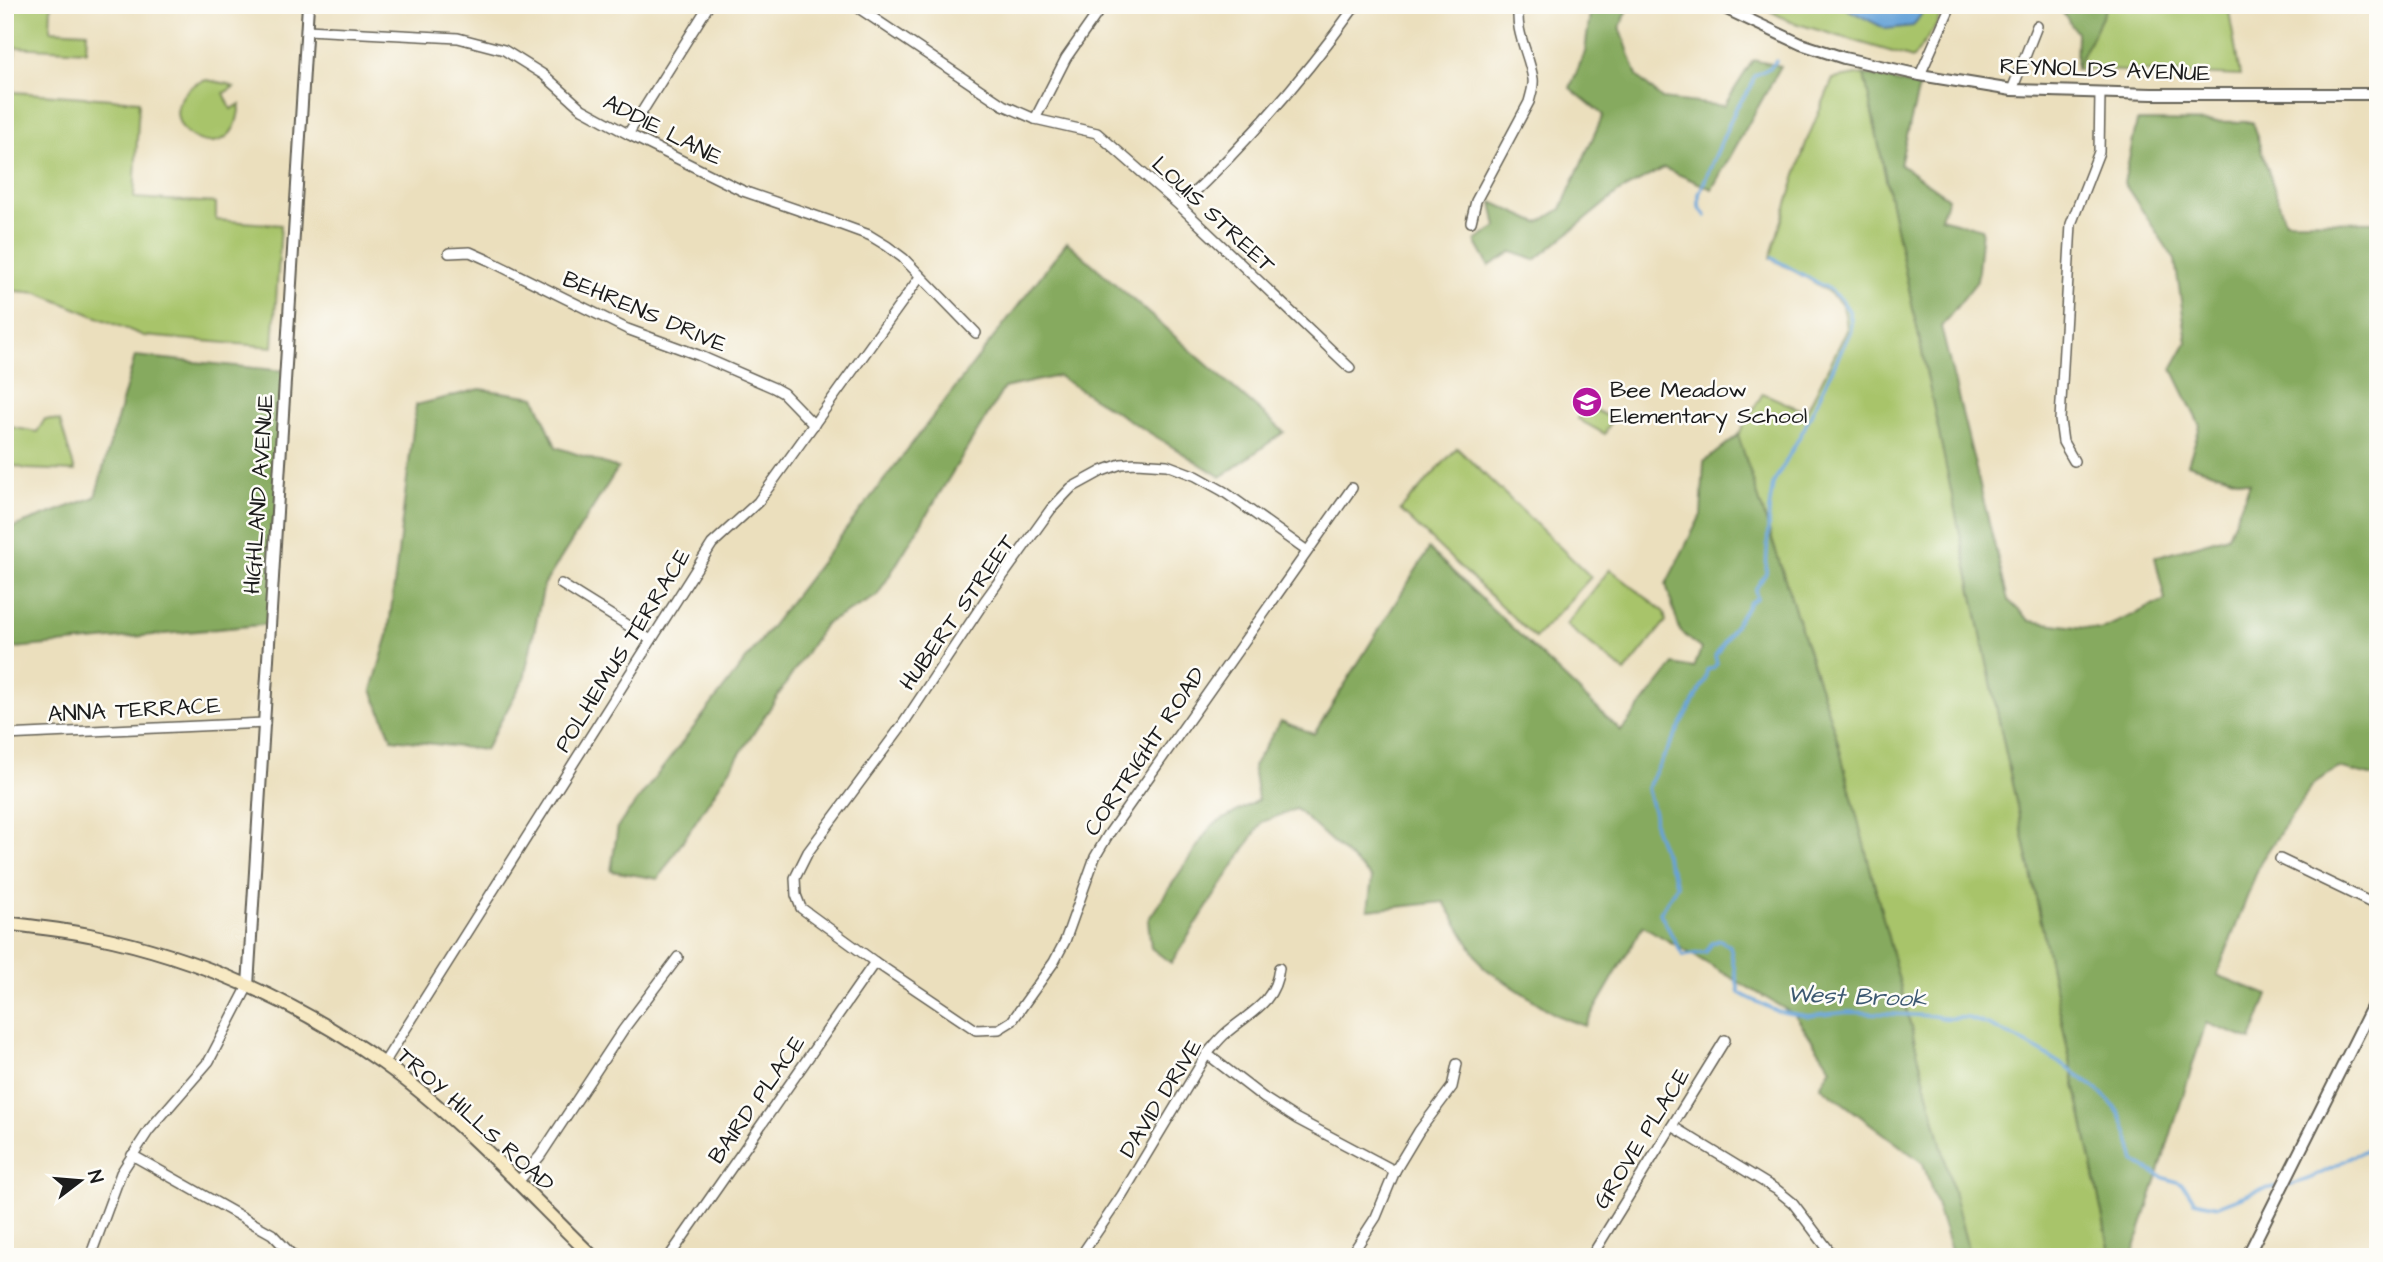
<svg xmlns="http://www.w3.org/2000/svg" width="2383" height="1262" font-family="'Architects Daughter',sans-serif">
	<rect width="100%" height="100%" fill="#fdfcf7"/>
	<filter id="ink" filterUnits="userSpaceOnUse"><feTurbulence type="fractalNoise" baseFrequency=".0143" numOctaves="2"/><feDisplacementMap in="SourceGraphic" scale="14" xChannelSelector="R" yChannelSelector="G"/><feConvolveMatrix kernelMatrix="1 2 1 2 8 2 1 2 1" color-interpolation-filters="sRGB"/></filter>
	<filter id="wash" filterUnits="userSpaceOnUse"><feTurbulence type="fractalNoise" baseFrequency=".00686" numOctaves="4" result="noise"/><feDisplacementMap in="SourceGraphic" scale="28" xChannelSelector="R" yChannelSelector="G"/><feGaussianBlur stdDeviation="1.57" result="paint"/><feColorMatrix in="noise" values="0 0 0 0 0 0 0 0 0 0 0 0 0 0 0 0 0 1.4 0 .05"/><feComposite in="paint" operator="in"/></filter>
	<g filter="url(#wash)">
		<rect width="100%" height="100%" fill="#ebdfbd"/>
		<g fill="#a8c46a" stroke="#627043" stroke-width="2">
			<path d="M5,5h46l-1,25 37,2 -1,19 -71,-4 -2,45 126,9 -5,97 82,5v17l65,5 -8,122 -129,-11 -106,-43 -33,-3z"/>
			<path d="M1759,5h185l-8,21 -23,32 -122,-36z"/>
			<path d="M2108,5h120l12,71 -164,-7z"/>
			<path d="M1864,74l247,1183h-141l-133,-518 -99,-304 25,-42 43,19 41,-82c-1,-9 -1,-19 -6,-26 -14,-18 -51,-34 -71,-46l37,-118 26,-61z"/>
			<path d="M207,80l21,4 6,3 -10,6 7,16 9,-5c-1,7 -2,15 -5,22 -18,37 -78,3 -51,-32 6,-8 13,-12 23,-14z"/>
			<path d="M1586,405l26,14 -7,15 -27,-15z"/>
			<path d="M45,419l15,2 15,50 -49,-2 -21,-6v-37l32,6z"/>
			<path d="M1457,448l134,129 -56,61 -135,-128z"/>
			<path d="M1610,569l54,43 2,9 -41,51 -59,-47z"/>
		</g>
		<g fill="#86aa5e" stroke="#51633d" stroke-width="2">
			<path d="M1591,5h39l-10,22 17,49 25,23 62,7 29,-46 28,6 -69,123 -48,-21 -45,24 -84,68 -23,-8 -23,14 -14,-25 22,-14 -5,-25 46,21 23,-14 42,-94 -33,-27 15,-36z"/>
			<path d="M2062,5h46l-32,64 1,-36 -17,-24z"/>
			<path d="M1864,74l55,13 -19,77 48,34 -7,20 41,11 -5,52 -36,46 67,273 22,21 70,9 65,-30 -10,-43 73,-21 22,-53 -62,-19 12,-38 -28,-57 15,-27 -12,-82 -51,-77 13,-62 115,1 33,99 93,1v556l-39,-10 -25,15 -53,78 -44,114 51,20 -17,45 -45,-17 -74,234 -21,-1z"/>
			<path d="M1067,242l217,190 -63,45 -163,-101 -54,12 -127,208 -52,28 -167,255 -47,-8 7,-45z"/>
			<path d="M135,356l151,15 -15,253 -266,25v-119l90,-33z"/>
			<path d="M480,389l55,8 21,50 62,21 -74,117 -20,94 -39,71 -93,-11 -20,-49 16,-55 28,-230z"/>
			<path d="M1738,435l99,304 133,518h-17l-30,-94 -103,-77 11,-18 -36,-53 -152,-89 -58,100 -29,-11 -73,-48 -39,-65 -76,8 4,-32 -76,-69 -34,13 -91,141 -20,-15 -3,-28 63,-94 47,-26 -5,-34 28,-45 33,13 115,-185 192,182 53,-67 20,4 7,-19 -21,-18 -14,-47 35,-69 3,-53z"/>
		</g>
		<path fill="#66a3d8" stroke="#41607a" stroke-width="2" d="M1839,5h89l-15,21 -27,3z"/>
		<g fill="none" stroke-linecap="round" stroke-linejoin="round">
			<g stroke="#66a3d8" stroke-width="3.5">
				<path d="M1706,216l-7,-9v-13l37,-86 15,-21 3,-11 17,-9 5,-6"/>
				<path d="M1772,258l57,31 11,9 9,13 2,9v10l-46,97 -32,57 -4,26 -3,63 -11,17 2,8 -7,4 -35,54 2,7 -4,5 -6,2 -2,10 -58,108 7,26 1,16 22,55 -17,28 23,43 23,-4 6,-9 8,-3 10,6 9,47 37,18 32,5 41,-4 85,4c17,6 25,-1 37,3 37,11 131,63 149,96 8,15 11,31 15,47 10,4 20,13 30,16 19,6 19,5 29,23l24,5 38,-15 23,-5"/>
				<path d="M2287,1185c32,-6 53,-24 83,-37l8,5"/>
			</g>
		</g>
	</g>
	<g filter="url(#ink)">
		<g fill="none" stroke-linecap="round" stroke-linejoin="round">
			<g stroke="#646054" stroke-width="12">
				<g id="minor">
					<path d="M854,5l149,100 32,14 62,14 83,73 170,162"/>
					<path d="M307,30l151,8 46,12 40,25 38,34 46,25 115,57 93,32 33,12 18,11 16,12 73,75"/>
					<path d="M1920,75l31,-70"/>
					<path d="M2012,90l25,-64"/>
					<path d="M1035,119l31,-61 37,-53"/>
					<path d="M628,134l81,-129"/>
					<path d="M1180,206c65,-61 124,-128 176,-201"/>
					<path d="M1471,222l5,-21 53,-99c2,-8 5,-16 4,-23 -4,-26 -19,-47 -14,-74"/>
					<path d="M449,253l21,-1 18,8 139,69 71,26 76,33 9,5 31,32"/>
					<path d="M2074,461l-11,-19 -3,-22 11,-196 28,-72 1,-58"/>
					<path d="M1307,551l-84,-60 -27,-15 -29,-11 -31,-2 -15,1 -19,7 -31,17 -20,21 -67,93 -81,122 -95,128 -13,26 1,17 5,13 74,54 101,68 23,-1 13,-8 42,-59 11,-21 30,-84 13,-22 244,-347"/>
					<path d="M561,584l90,56"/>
					<path d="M5,735l260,-12"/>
					<path d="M2280,859l98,47"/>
					<path d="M1207,1054l57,44 33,21 98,52 24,-40 33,-44 5,-23"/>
					<path d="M384,1063l328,-519 46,-42 162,-225"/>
					<path d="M1672,1126l105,64 16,13 41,54"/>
					<path d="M132,1155l140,79 22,23"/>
					<path d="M517,1183l23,-27 83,-126 55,-73"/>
					<path d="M90,1257l31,-84 28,-43 60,-69 39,-75"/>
					<path d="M669,1257l206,-295"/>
					<path d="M1080,1257l42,-62 85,-141c6,-7 12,-15 19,-21 24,-21 49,-29 53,-65"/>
					<path d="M1350,1257l26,-40 19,-46"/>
					<path d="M1591,1257l134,-217"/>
				</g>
			</g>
			<g stroke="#646054" stroke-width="14">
				<g id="tertiary">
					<path d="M1718,5l83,39 43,14 76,17 92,15 140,4h226"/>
					<path d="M248,986l60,-981"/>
					<path d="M2247,1257l131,-262"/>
				</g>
			</g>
			<g stroke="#646054" stroke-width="16">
				<path id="secondary" d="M5,923c30,4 60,7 89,13 104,21 203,66 289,127 76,54 143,129 210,194"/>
			</g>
			<use href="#minor" stroke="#fff" stroke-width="9"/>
			<use href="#tertiary" stroke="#fff" stroke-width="10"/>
			<use href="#secondary" stroke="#f7e9c3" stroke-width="12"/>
		</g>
	</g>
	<defs>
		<g id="school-disc" transform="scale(1.575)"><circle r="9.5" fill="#b5179e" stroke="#fdfcf7"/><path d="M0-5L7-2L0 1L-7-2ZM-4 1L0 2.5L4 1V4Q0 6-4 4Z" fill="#fff"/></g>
	</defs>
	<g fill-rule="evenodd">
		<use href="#school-disc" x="1587" y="402"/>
	</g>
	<g text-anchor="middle" stroke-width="5" stroke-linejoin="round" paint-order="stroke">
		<g font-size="23" fill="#1c1c1c" stroke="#fdfcf7">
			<text transform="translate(2105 69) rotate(2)" y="8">REYNOLDS AVENUE</text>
			<text transform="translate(663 129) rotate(27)" y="8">ADDIE LANE</text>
			<text transform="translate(1214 214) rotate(43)" y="8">LOUIS STREET</text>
			<text transform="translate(645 311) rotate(23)" y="8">BEHRENS DRIVE</text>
			<text transform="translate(258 494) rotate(-86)" y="8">HIGHLAND AVENUE</text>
			<text transform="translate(957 612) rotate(-55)" y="8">HUBERT STREET</text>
			<text transform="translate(622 650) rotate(-58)" y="8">POLHEMUS TERRACE</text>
			<text transform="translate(134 709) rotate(-3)" y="8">ANNA TERRACE</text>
			<text transform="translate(1144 751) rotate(-56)" y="8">CORTRIGHT ROAD</text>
			<text transform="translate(1160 1098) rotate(-58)" y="8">DAVID DRIVE</text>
			<text transform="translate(756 1099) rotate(-55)" y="8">BAIRD PLACE</text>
			<text transform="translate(476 1119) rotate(42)" y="8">TROY HILLS ROAD</text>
			<text transform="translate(1641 1138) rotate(-58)" y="8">GROVE PLACE</text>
		</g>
		<g font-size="23" fill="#1c1c1c" stroke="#fdfcf7" text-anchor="start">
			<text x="1610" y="397">Bee Meadow<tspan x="1610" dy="26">Elementary School</tspan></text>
		</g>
		<g font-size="24" font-style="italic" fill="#3d5971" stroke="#fdfcf7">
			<text transform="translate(1857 996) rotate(2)" y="8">West Brook</text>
		</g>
	</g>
	<rect width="2383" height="1262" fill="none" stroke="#fdfcf7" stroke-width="28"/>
	<g transform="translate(80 1181) rotate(74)" stroke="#fdfcf7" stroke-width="5" paint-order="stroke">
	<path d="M0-5L12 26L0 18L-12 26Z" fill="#1c1c1c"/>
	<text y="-10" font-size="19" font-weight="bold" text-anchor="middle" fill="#1c1c1c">N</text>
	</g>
</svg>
